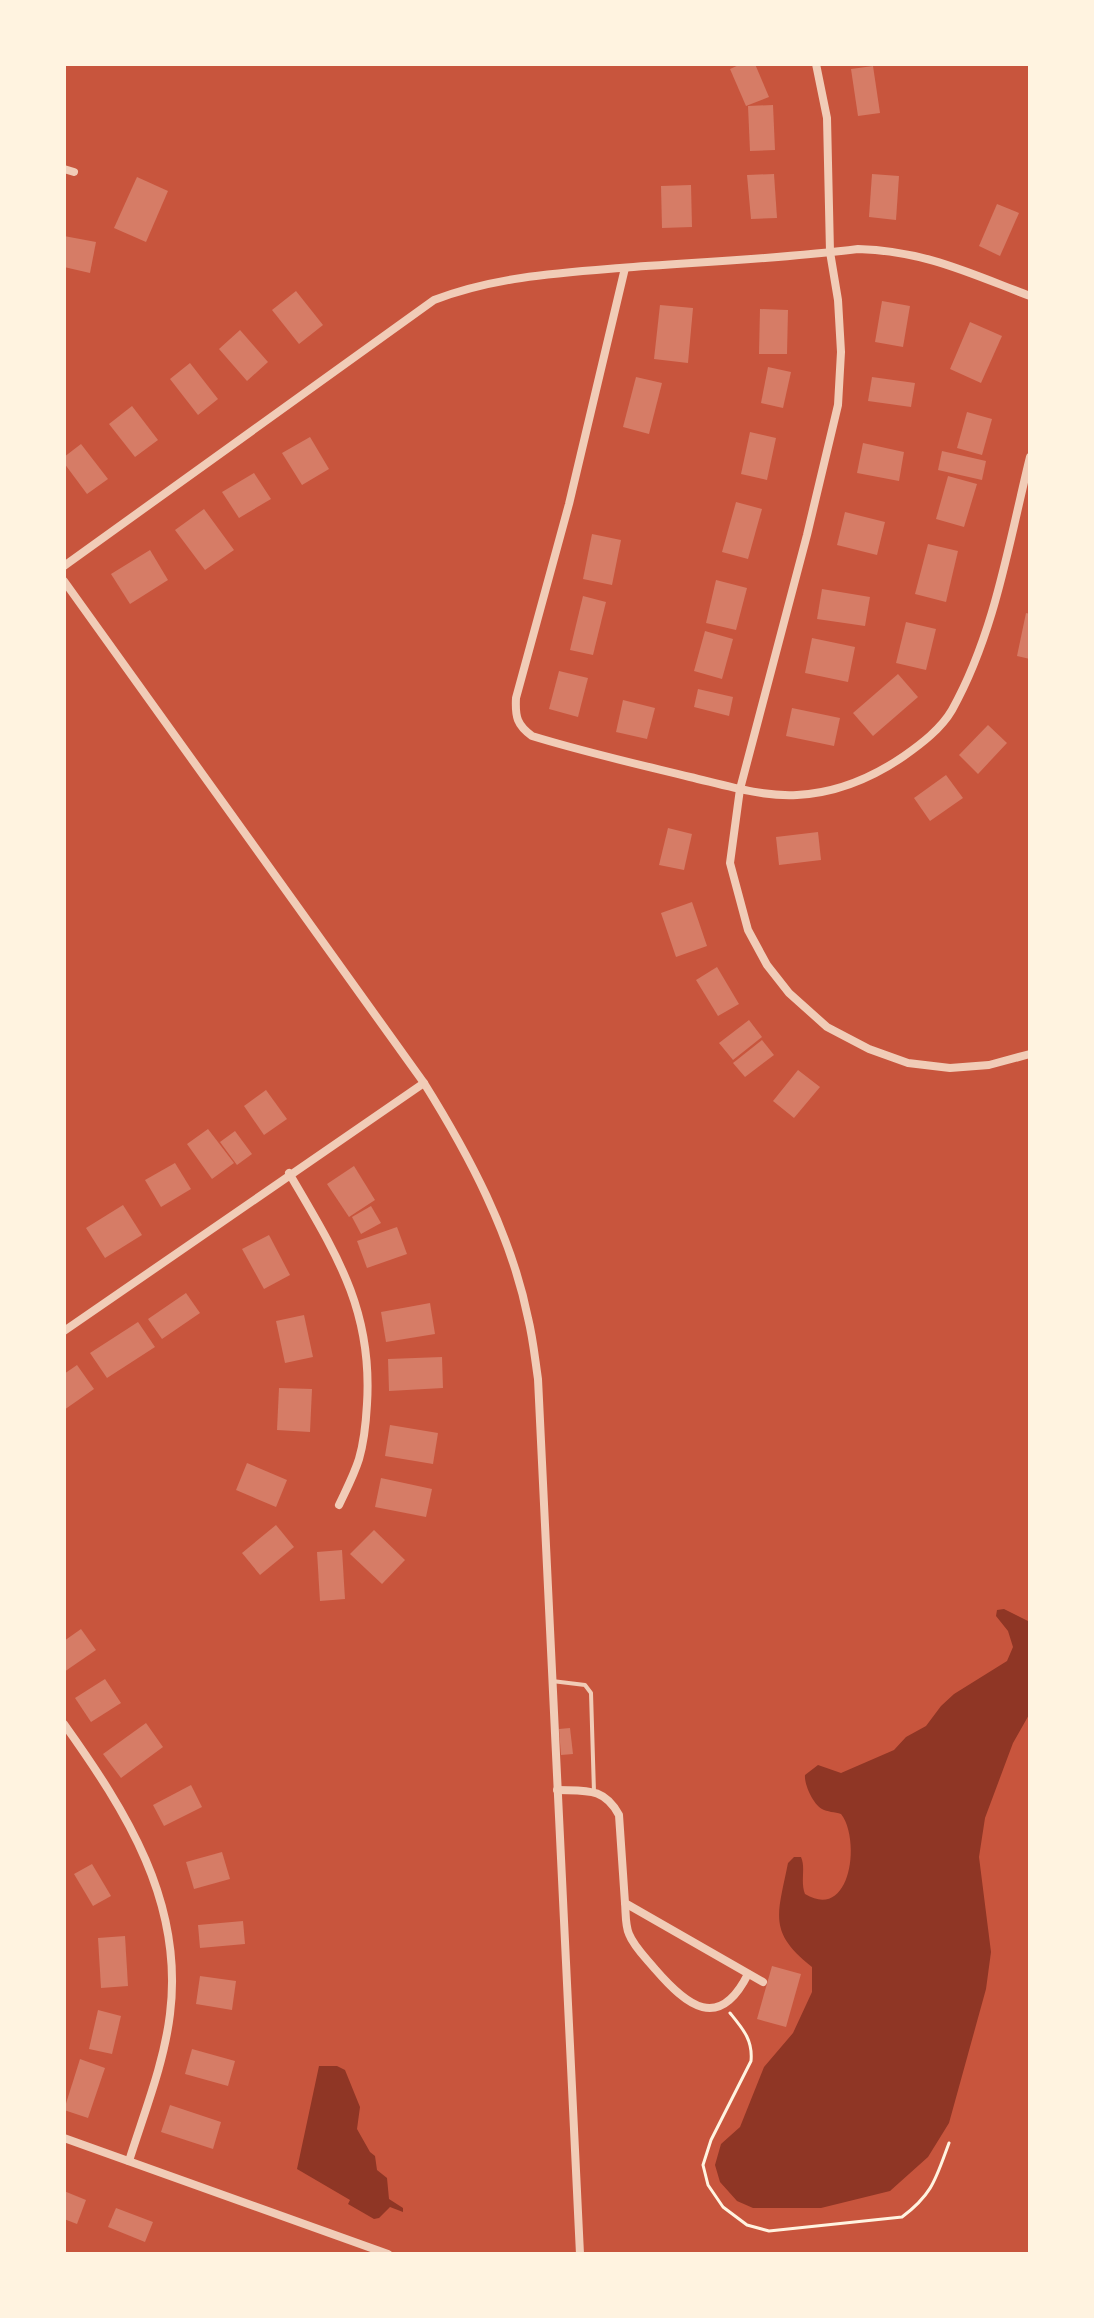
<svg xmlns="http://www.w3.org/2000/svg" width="1094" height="2318" font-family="'IBM Plex Serif',serif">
	<rect width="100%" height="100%" fill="#c8553d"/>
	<g fill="#8f3625">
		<path d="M1004,1609l26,13v91l-17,30 -28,75 -6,39 12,95 -5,37 -37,134 -21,34 -38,34 -69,17h-68l-16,-7 -17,-19 -5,-17 6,-21 19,-17 24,-60 29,-34 19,-41v-25c-45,-35 -34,-53 -24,-104l6,-6h7c5,11 -1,24 4,37 46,28 56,-55 36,-80 -6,-2 -14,-2 -19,-5 -9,-5 -18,-25 -17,-34l13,-10 23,8 53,-23 12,-13 20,-11 15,-20 13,-12 53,-33 6,-14 -5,-16 -12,-15 1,-6z"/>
		<path d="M319,2066h18l8,4 15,37 -3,22 13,23 5,4 2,14 10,8 2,21 14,9v4l-13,-5 -11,11 -5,1 -26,-15 2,-4 -53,-31z"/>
	</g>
	<g fill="#d67c66">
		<path d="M741,64h14l14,33 -23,9 -16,-37z"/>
		<path d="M873,66l7,47 -22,3 -7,-47z"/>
		<path d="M773,105l2,45 -25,1 -2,-45z"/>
		<path d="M774,174l3,44 -26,1 -4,-44z"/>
		<path d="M872,174l27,2 -3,44 -27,-3z"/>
		<path d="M137,177l31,14 -22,51 -32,-14z"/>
		<path d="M691,185l1,42 -30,1 -1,-42z"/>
		<path d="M997,204l22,9 -19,43 -21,-10z"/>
		<path d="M64,236l32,6 -6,31 -26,-6z"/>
		<path d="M296,291l27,34 -24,19 -27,-34z"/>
		<path d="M882,301l28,5 -7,41 -28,-5z"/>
		<path d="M660,305l33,3 -5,55 -34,-4z"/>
		<path d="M760,309l28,1 -1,44h-28z"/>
		<path d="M970,322l32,14 -21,47 -31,-14z"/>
		<path d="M240,330l28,32 -21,19 -28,-32z"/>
		<path d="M190,363l28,36 -20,16 -28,-36z"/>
		<path d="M768,367l23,5 -8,36 -22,-5z"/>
		<path d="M636,377l26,6 -13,51 -26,-7z"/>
		<path d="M872,377l43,6 -4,24 -43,-6z"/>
		<path d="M132,406l26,34 -23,17 -26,-33z"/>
		<path d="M967,412l25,7 -10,36 -25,-7z"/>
		<path d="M750,432l26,6 -9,42 -26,-6z"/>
		<path d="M310,437l19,32 -27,16 -20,-32z"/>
		<path d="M863,443l41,9 -5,29 -42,-8z"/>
		<path d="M81,444l27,35 -21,15 -23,-31v-6z"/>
		<path d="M942,451l44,10 -4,19 -44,-10z"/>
		<path d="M254,473l17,26 -32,19 -17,-26z"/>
		<path d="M948,476l29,8 -13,43 -28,-8z"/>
		<path d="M736,502l26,7 -14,50 -26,-7z"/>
		<path d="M204,509l30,41 -29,20 -30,-40z"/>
		<path d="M845,512l40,10 -8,33 -40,-10z"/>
		<path d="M592,534l29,6 -9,45 -29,-6z"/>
		<path d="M928,544l30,7 -12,51 -31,-8z"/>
		<path d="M150,550l18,30 -38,24 -19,-30z"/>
		<path d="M716,580l31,8 -11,42 -30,-7z"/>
		<path d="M822,589l48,8 -5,29 -48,-7z"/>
		<path d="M583,596l23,6 -13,53 -23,-5z"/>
		<path d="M1026,613l4,1v45l-13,-3z"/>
		<path d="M906,622l30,7 -10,41 -30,-7z"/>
		<path d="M705,631l28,8 -11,40 -28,-8z"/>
		<path d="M812,638l43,9 -7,35 -43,-9z"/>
		<path d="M559,671l29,7 -10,39 -29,-8z"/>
		<path d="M898,674l20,23 -45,39 -20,-23z"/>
		<path d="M698,689l35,8 -4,19 -35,-9z"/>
		<path d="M623,700l32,8 -8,31 -31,-7z"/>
		<path d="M792,708l48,10 -6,28 -48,-10z"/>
		<path d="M988,725l19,18 -29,31 -19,-19z"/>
		<path d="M946,775l17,23 -33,23 -16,-23z"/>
		<path d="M668,828l24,6 -8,36 -25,-5z"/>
		<path d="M818,832l3,28 -42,5 -3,-28z"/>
		<path d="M692,902l15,44 -31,11 -15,-44z"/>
		<path d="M717,967l22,37 -21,12 -22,-36z"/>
		<path d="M749,1020l13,17 -29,23 -14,-17z"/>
		<path d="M762,1040l12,15 -29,22 -12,-14z"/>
		<path d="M798,1070l22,17 -26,31 -21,-17z"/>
		<path d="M266,1090l21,29 -23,16 -20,-29z"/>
		<path d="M208,1129l26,34 -22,16 -25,-35z"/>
		<path d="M235,1131l17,23 -15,11 -17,-23z"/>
		<path d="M175,1163l16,26 -30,18 -16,-27z"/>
		<path d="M354,1166l21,34 -26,17 -22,-33z"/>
		<path d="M123,1205l19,30 -37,23 -19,-30z"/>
		<path d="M371,1206l10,17 -20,11 -9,-17z"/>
		<path d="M397,1227l10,27 -40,14 -10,-27z"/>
		<path d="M269,1235l21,40 -26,14 -22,-40z"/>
		<path d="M186,1293l14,20 -38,26 -14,-20z"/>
		<path d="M430,1303l5,31 -49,8 -5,-30z"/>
		<path d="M304,1315l9,42 -28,6 -9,-42z"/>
		<path d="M138,1322l17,25 -48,31 -17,-25z"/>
		<path d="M442,1357l1,31 -54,3 -1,-32z"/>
		<path d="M77,1365l17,24 -30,21v-36z"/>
		<path d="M279,1388l33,1 -2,43 -33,-2z"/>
		<path d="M390,1425l48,8 -5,31 -48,-8z"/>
		<path d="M247,1463l40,17 -11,27 -40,-17z"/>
		<path d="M381,1478l51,11 -6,28 -51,-10z"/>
		<path d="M276,1525l18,22 -34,28 -18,-22z"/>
		<path d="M374,1530l31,30 -23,24 -32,-30z"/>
		<path d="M342,1550l3,49 -25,2 -3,-49z"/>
		<path d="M81,1629l15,21 -32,22v-31z"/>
		<path d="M105,1679l16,24 -30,19 -16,-24z"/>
		<path d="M146,1723l17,24 -42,31 -18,-24z"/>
		<path d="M570,1728l3,26 -12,1 -2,-26z"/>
		<path d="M191,1785l11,22 -38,19 -11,-21z"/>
		<path d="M222,1852l8,27 -36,10 -8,-27z"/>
		<path d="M92,1864l19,32 -18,10 -19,-32z"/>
		<path d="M243,1921l2,23 -45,4 -2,-23z"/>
		<path d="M125,1936l3,50 -27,2 -3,-50z"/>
		<path d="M772,1966l29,8 -15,53 -29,-8z"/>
		<path d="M200,1976l36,5 -4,29 -36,-6z"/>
		<path d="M98,2010l23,6 -9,38 -23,-5z"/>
		<path d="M192,2049l43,12 -7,25 -43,-12z"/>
		<path d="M80,2059l25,9 -17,50 -24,-8z"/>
		<path d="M170,2105l51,17 -8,27 -52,-17z"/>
		<path d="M64,2191l22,9 -9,24 -13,-5z"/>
		<path d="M116,2208l37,14 -8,20 -37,-15z"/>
	</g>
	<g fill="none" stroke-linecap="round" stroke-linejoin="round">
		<path stroke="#fff3e0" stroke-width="3" d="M730,2013c13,16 23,27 21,48l-40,79 -8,25 5,20 15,22 24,18 22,6 133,-14c31,-23 34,-39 47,-74"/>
		<path stroke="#f1ccb7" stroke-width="4" d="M552,1681l33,4 6,8 3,99"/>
		<g stroke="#f1ccb7" stroke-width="8">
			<path d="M816,64l11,54 3,134 8,48 3,52 -3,53 -31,130 -67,254 -10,74 18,67 19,35 22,28 38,34 42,22 39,14 42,5 39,-3 41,-11"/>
			<path d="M64,169l10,3"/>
			<path d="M625,268l-56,236 -53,194c-1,19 1,27 16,38 52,16 105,28 158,41 34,8 72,20 107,18 39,-2 75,-17 107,-39 17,-12 37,-27 48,-46 43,-77 57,-168 78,-253"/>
			<path d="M64,566l370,-266c60,-23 123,-27 186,-32 79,-6 159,-9 238,-19 67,2 111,24 172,47"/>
			<path d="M64,581l360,502c45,72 87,151 104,235 5,20 7,41 10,61l42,875"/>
			<path d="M289,1173c46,79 84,136 78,231 -1,18 -3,38 -8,55 -5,16 -13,31 -20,46"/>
			<path d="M64,1331l360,-248"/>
			<path d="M64,1724c62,87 120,178 106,290 -6,50 -26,99 -41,147"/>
			<path d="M557,1790c29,1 47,-3 62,25l6,88 138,79"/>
			<path d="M625,1903c1,11 0,22 4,31 5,13 17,24 26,35 32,37 64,63 93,5"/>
			<path d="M64,2138l324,116"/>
		</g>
	</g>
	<rect width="1094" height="2318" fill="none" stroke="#fff3e0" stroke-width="132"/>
</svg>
